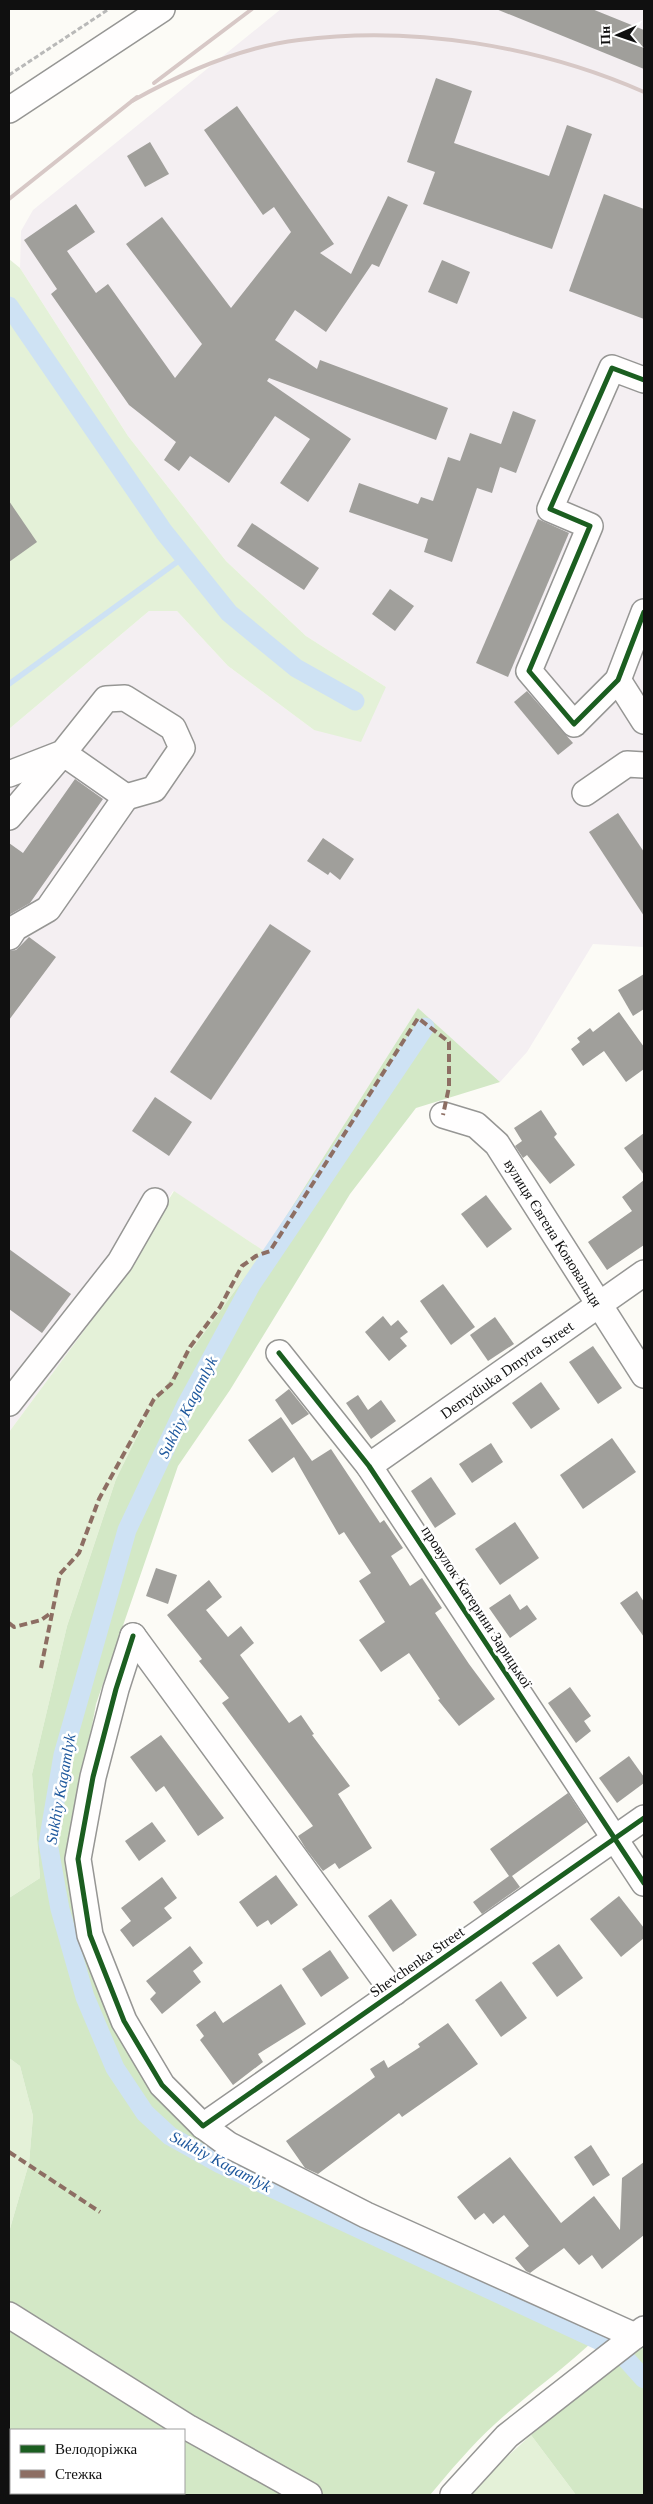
<svg xmlns="http://www.w3.org/2000/svg" width="653" height="2504" font-family="'Times New Roman',serif">
	<rect width="100%" height="100%" fill="#fcfbf6"/>
	<path fill="#f4eff2" d="M281,9h363v938l-51,-3 -66,108 -27,30 -82,-74 -154,243 -91,-60 -73,118 -91,123v-703l140,-118h28l51,55 86,64 72,-43 -80,-51 -80,-75 -98,-125 -108,-168 1,-37 12,-21z"/>
	<g fill="#e4f1d8">
		<path d="M9,259l11,9 108,168 98,125 80,75 80,51 -25,55 -47,-12 -86,-64 -51,-55h-28l-140,118z"/>
		<path d="M174,1191l90,60 -109,149 -39,79 -49,147 -35,148 8,104 -31,20v-466l91,-123z"/>
		<path d="M9,2058l11,8 13,50 -4,47 -20,69z"/>
		<path d="M531,2435l45,60h-108l8,-10z"/>
	</g>
	<g fill="#d3e8c6" fill-rule="evenodd">
		<path d="M418,1008l82,74 -84,26 -66,86 -120,196 -52,76 -82,238 -26,143 19,101 101,177 421,198c-35,38 -78,66 -116,101 -24,22 -44,46 -65,71h-421v-263l20,-69 4,-47 -13,-50 -11,-8v-160l31,-20 -8,-104 35,-148 49,-147 39,-79 109,-149zM11,2430h173v63h-173z"/>
		<path d="M644,2342v153h-68l-45,-60z"/>
	</g>
	<g fill="none" stroke-linecap="round" stroke-linejoin="round">
		<path stroke="#cee2f4" stroke-width="5.5" d="M9,684l175,-127"/>
		<g stroke="#cee2f4" stroke-width="19">
			<path d="M9,306l155,226 65,81 67,55 59,33"/>
			<path d="M425,1027l-174,258 -65,120 -59,125 -64,225 -15,88 12,66 25,88 30,71 30,45 25,23 50,28 397,185 27,30"/>
		</g>
	</g>
	<g fill="#a09f9b">
		<path d="M496,9h96l52,21v39z"/>
		<path d="M436,78l36,13 -18,52 95,33 18,-51 25,9 -40,115 -129,-45 12,-32 -28,-10z"/>
		<path d="M237,106l97,138 -14,9 31,21 37,-78 20,9 -29,62 -7,-3 -46,68 -31,-22 -20,30 42,29 3,-9 128,48 -12,32 -167,-62 -2,3 84,58 -43,63 -28,-19 30,-44 -35,-23 -46,67 -39,-27 -11,15 -15,-11 12,-18 -47,-37 -78,-111 6,-5 -33,-49 52,-36 19,28 -28,19 29,42 12,-9 67,94 27,-34 -76,-100 36,-27 69,91 60,-76 -17,-25 -11,8 -59,-85z"/>
		<path d="M150,142l19,32 -24,13 -18,-31z"/>
		<path d="M604,194l40,15v110l-75,-28z"/>
		<path d="M442,260l28,12 -13,32 -29,-12z"/>
		<path d="M513,411l23,9 -20,53 -16,-6 -8,26 -15,-5 -25,74 -28,-10 4,-13 -79,-27 10,-29 59,21 3,-7 12,4 15,-44 12,4 10,-28 31,11z"/>
		<path d="M9,501l28,41 -28,20z"/>
		<path d="M538,519l31,14 -61,144 -32,-14z"/>
		<path d="M252,523l67,45 -15,22 -67,-44z"/>
		<path d="M390,589l24,17 -19,25 -23,-17z"/>
		<path d="M527,691l46,52 -15,12 -44,-53z"/>
		<path d="M75,779l28,20 -73,104 -21,12v-72l14,10z"/>
		<path d="M618,813l26,39v64l-55,-84z"/>
		<path d="M323,838l31,21 -14,21 -10,-8 -2,3 -21,-14z"/>
		<path d="M270,924l41,27 -100,149 -41,-28z"/>
		<path d="M29,937l27,20 -47,63v-69l7,-1z"/>
		<path d="M644,974v35l-11,7 -15,-26z"/>
		<path d="M619,1012l25,35v22l-18,13 -22,-31 -21,15 -12,-17 9,-7 -3,-4 13,-10 3,4z"/>
		<path d="M155,1097l37,25 -23,34 -37,-25z"/>
		<path d="M541,1110l16,24 -3,3 21,28 -25,19 -23,-29 -4,3 -8,-12 7,-5 -8,-13z"/>
		<path d="M644,1133v42l-20,-27z"/>
		<path d="M644,1180v65l-37,25 -19,-28 44,-31 -10,-14z"/>
		<path d="M486,1195l26,34 -25,19 -26,-34z"/>
		<path d="M9,1249l62,45 -29,39 -33,-24z"/>
		<path d="M443,1284l32,43 -24,18 -31,-44z"/>
		<path d="M383,1316l8,10 7,-6 10,12 -8,6 7,8 -18,15 -24,-29z"/>
		<path d="M495,1317l19,27 -26,17 -18,-26z"/>
		<path d="M593,1346l29,42 -24,16 -29,-42z"/>
		<path d="M541,1382l19,27 -29,20 -19,-26z"/>
		<path d="M289,1389l20,25 -17,11 -17,-25z"/>
		<path d="M358,1395l10,15 13,-10 15,21 -25,18 -25,-36z"/>
		<path d="M281,1417l31,44 19,-12 49,74 4,-3 19,28 -12,8 19,30 12,-8 20,30 -7,5 34,51 26,35 -36,27 -21,-26 2,-1 -31,-46 -28,19 -22,-32 26,-18 -26,-41 12,-8 -27,-41 -5,3 -45,-78 -22,16 -24,-33z"/>
		<path d="M612,1438l24,34 -53,37 -23,-34z"/>
		<path d="M491,1443l12,19 -31,21 -13,-19z"/>
		<path d="M431,1477l25,37 -21,14 -24,-37z"/>
		<path d="M515,1522l24,36 -39,27 -25,-36z"/>
		<path d="M156,1568l21,7 -9,29 -22,-8z"/>
		<path d="M209,1580l13,17 -16,13 22,27 13,-11 13,17 -14,12 49,68 12,-8 13,19 -2,1 38,51 -12,8 34,54 -33,21 -4,-6 -12,8 -17,-22 -8,-13 15,-10 -91,-123 7,-5 -30,-37 3,-2 -35,-44z"/>
		<path d="M637,1591l7,11v35l-24,-34z"/>
		<path d="M510,1594l10,16 7,-5 10,14 -27,19 -21,-30z"/>
		<path d="M570,1687l21,29 -7,5 7,10 -15,12 -28,-40z"/>
		<path d="M161,1735l63,83 -26,18 -34,-50 -8,6 -26,-35z"/>
		<path d="M629,1756l15,21v6l-27,20 -18,-25z"/>
		<path d="M568,1793l19,29 -75,54 8,11 -38,27 -9,-12 36,-26 -19,-27z"/>
		<path d="M152,1822l14,19 -27,20 -14,-20z"/>
		<path d="M276,1875l22,30 -27,20 -3,-5 -11,7 -18,-25z"/>
		<path d="M162,1877l15,21 -13,10 8,10 -39,29 -13,-17 11,-9 -10,-13z"/>
		<path d="M619,1896l25,32v10l-23,19 -31,-38z"/>
		<path d="M391,1899l26,36 -24,17 -25,-36z"/>
		<path d="M559,1944l24,34 -26,19 -25,-34z"/>
		<path d="M190,1946l13,17 -10,8 8,11 -39,32 -12,-15 6,-6 -10,-12z"/>
		<path d="M330,1950l19,28 -28,19 -19,-28z"/>
		<path d="M501,1981l26,37 -26,19 -26,-37z"/>
		<path d="M281,1984l25,40 -48,30 5,8 -30,23 -33,-45 4,-4 -8,-11 19,-14 8,12z"/>
		<path d="M448,2023l30,41 -76,53 -3,-4 -81,61 -13,-6 -19,-27 89,-64 -5,-8 14,-9 4,8 32,-21 -2,-3z"/>
		<path d="M591,2145l19,30 -17,11 -19,-29z"/>
		<path d="M510,2157l51,66 33,-27 26,34 2,-52 22,-16v73l-42,34 -10,-14 -13,10 -15,-17 -34,25 -4,-2 -11,-13 14,-12 -25,-31 -11,9 -9,-11 -9,7 -18,-23z"/>
	</g>
	<g fill="none" stroke-linecap="round" stroke-linejoin="round">
		<g stroke="#969694" stroke-width="28">
			<g id="minor">
				<path d="M9,110l153,-101"/>
				<path d="M644,380l-32,-12 -62,141 40,17 -61,145 45,53 44,-44 26,-68"/>
				<path d="M618,680l26,41"/>
				<path d="M9,774l54,-21 43,-54 19,-1 48,30 9,20 -28,41 -28,8"/>
				<path d="M585,793l42,-29 17,1"/>
				<path d="M9,817l54,-64 63,44 -78,112 -33,19 -6,9"/>
				<path d="M443,1115l33,10 21,19 147,231"/>
				<path d="M279,1353l90,113 275,417"/>
				<path d="M9,1403l111,-141 35,-61"/>
				<path d="M369,1466l275,-193"/>
				<path d="M133,1636l-17,53 -23,88 -15,82 12,76 34,86 38,64 41,41 26,19 137,70 269,121"/>
				<path d="M133,1636l261,357"/>
				<path d="M203,2126l441,-308"/>
				<path d="M9,2315l180,113 120,67"/>
				<path d="M453,2495l54,-59 137,-107"/>
			</g>
		</g>
		<path stroke="#b9b9b8" stroke-width="3" stroke-dasharray="5 2.5" stroke-linecap="butt" d="M9,75l100,-66"/>
		<use href="#minor" stroke="#fffefe" stroke-width="25"/>
		<g stroke="#d7c8c6" stroke-width="4">
			<path d="M154,83l98,-74"/>
			<path d="M132,101c50,-28 109,-54 167,-61 114,-15 240,6 345,52"/>
			<path d="M9,199l128,-102"/>
		</g>
		<g stroke="#8d6e63" stroke-width="4" stroke-dasharray="8 4" stroke-linecap="butt">
			<path d="M9,1623l5,4 27,-7 10,-7"/>
			<path d="M41,1668l19,-94 19,-21 20,-54 55,-100 17,-15 19,-37 30,-40 22,-41 14,-10 14,-5 148,-233 31,24v45l-6,28"/>
			<path d="M9,2152l91,60"/>
		</g>
		<g stroke="#fff" stroke-width="8">
			<g id="cycleway">
				<path d="M644,380l-32,-12 -62,141 40,17 -61,145 45,53 44,-44 26,-68"/>
				<path d="M279,1353l90,113 275,417"/>
				<path d="M133,1636l-17,53 -23,88 -15,82 12,76 34,86 38,64 41,41 441,-308"/>
			</g>
		</g>
		<use href="#cycleway" stroke="#1b5e20" stroke-width="5"/>
	</g>
	<g text-anchor="middle" stroke-width="5" stroke-linejoin="round" paint-order="stroke">
		<g font-size="15" fill="#101010" stroke="#fff">
			<text transform="translate(553 1233) rotate(58)" y="5">вулиця Євгена Коновальця</text>
			<text transform="translate(507 1370) rotate(-35)" y="5">Demydiuka Dmytra Street</text>
			<text transform="translate(477 1607) rotate(57)" y="5">провулок Катерини Зарицької</text>
			<text transform="translate(417 1962) rotate(-35)" y="5">Shevchenka Street</text>
		</g>
		<g font-size="16" font-style="italic" fill="#1e589d" stroke="#fff">
			<text transform="translate(187 1407) rotate(-63)" y="6">Sukhiy Kagamlyk</text>
			<text transform="translate(60 1789) rotate(-80)" y="6">Sukhiy Kagamlyk</text>
			<text transform="translate(221 2161) rotate(28)" y="6">Sukhiy Kagamlyk</text>
		</g>
	</g>
	<rect width="653" height="2504" fill="none" stroke="#101010" stroke-width="20"/>
	<rect x="10" y="2429" width="175" height="65" fill="#ffffff" stroke="#9f9f9f"/>
	<rect x="20" y="2445" width="25" height="8" fill="#1b5e20" stroke="#9f9f9f"/>
	<text x="55" y="2454" font-size="15" fill="#101010">Велодоріжка</text>
	<rect x="20" y="2470" width="25" height="8" fill="#8d6e63" stroke="#9f9f9f"/>
	<text x="55" y="2479" font-size="15" fill="#101010">Стежка</text>
	<g transform="translate(618 35) rotate(268)" stroke="#ffffff" stroke-width="4" paint-order="stroke">
	<path d="M0-4L9 19L0 12L-9 19Z" fill="#101010"/>
	<text y="-8" font-size="14" font-weight="bold" text-anchor="middle" fill="#101010">Пн</text>
	</g>
</svg>
